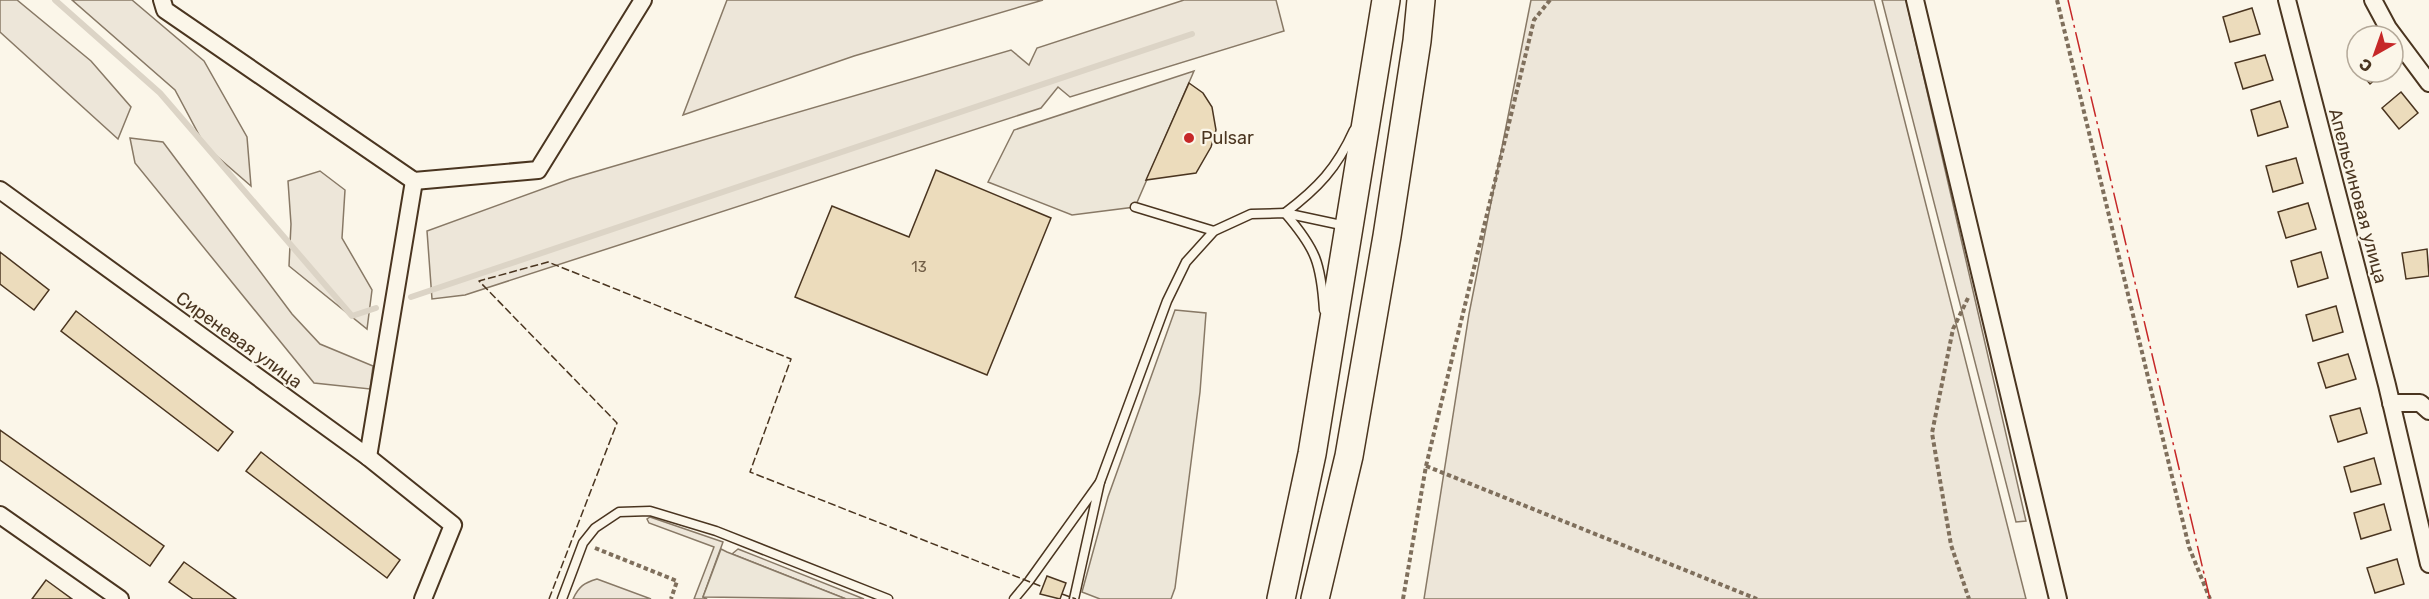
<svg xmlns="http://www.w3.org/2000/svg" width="2429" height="599" font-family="Rubik,sans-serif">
	<rect width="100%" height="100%" fill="#fbf6e9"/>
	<g fill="#ede6d9" stroke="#887966" stroke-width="1.5">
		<path d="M0,0h17l74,61 40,46 -13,32 -118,-107z"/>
		<path d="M72,0h60l72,61 43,76 4,49 -46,-40 -30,-56z"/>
		<path d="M727,0h316l-189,56 -171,59z"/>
		<path d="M1184,0h92l8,31 -214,66 -12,-10 -17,21 -576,187 -33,4 -5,-68 143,-52 441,-129 18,15 8,-17z"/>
		<path d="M1531,0h343l152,599h-602l45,-285z"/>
		<path d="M1882,0h24l120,521 -10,1z"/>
		<path d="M130,138l33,4 129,172 28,30 53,22 -3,23 -56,-6 -179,-220z"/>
		<path d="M320,171l25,19 -3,48 30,52 -5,39 -78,-63 2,-42 -3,-43z"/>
		<path d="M650,517l73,25 -20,55 4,2h-13l20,-52 -65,-24 -2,-4z"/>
		<path d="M738,549l126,50h-18l-114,-45z"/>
		<path d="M597,579l54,20h-78c6,-13 11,-16 24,-20z"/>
	</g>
	<g fill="#ede7d9" stroke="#887966" stroke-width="1.5">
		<path d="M1194,71l-59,136 -63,8 -84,-33 26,-52z"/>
		<path d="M1175,310l31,3 -6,79 -25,196 -4,11h-71l-18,-7 26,-95z"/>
		<path d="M721,549l6,3 119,47 -143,-2z"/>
	</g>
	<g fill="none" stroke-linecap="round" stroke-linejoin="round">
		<g stroke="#dcd4c6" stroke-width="6">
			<path d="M55,0l105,93 192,223 24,-8"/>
			<path d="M411,297l781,-263"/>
		</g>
	</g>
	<g fill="#ecdcbc" stroke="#4a3520" stroke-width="1.5">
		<path d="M2252,8l8,26 -30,8 -7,-25z"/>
		<path d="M2265,55l8,25 -30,9 -8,-26z"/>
		<path d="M2360,72h24l-14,12z"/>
		<path d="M1189,83l14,10 9,14 4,23 -5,17 -15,26 -50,7z"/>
		<path d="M2401,92l17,21 -19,16 -17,-21z"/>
		<path d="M2280,101l8,26 -30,9 -7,-26z"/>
		<path d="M2296,158l7,25 -30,9 -7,-26z"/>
		<path d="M936,170l115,48 -64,157 -192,-78 37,-91 77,31z"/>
		<path d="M2308,203l8,26 -30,9 -8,-26z"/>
		<path d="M2427,249l2,27 -23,3 -4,-26z"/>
		<path d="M0,252l49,38 -15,20 -34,-26z"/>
		<path d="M2321,252l7,26 -30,9 -7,-26z"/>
		<path d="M2336,306l7,26 -30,9 -7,-26z"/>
		<path d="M76,311l157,121 -15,19 -157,-120z"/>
		<path d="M2348,354l8,25 -30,9 -8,-25z"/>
		<path d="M2360,408l7,25 -29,9 -8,-26z"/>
		<path d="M0,430l164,116 -14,20 -150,-106z"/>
		<path d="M261,452l139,108 -13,18 -141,-107z"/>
		<path d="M2374,458l7,26 -30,8 -7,-25z"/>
		<path d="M2384,504l7,26 -30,9 -7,-26z"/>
		<path d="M2397,559l7,25 -29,9 -8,-25z"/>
		<path d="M184,562l52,37h-43l-24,-17z"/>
		<path d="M1047,576l19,7 -6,16 -20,-5z"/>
		<path d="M46,580l26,19h-40z"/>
	</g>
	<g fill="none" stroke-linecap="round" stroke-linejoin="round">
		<g stroke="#4a3520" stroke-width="11">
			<g id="service">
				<path d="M1135,207l79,24"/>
				<path d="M1324,310c-3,-47 -8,-61 -39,-97 33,-25 52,-45 69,-83"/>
				<path d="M1100,482l67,-181 19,-39 28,-31 37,-17 34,-1 61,13"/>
				<path d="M562,599l21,-56 12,-15 24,-16 31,-1 66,20 172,68"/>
				<path d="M1014,599l15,-18 71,-99 -26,117"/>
			</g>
		</g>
		<g stroke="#4a3520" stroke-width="20">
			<g id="minor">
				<path d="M162,0l3,10 249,171 124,-11 105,-170"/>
				<path d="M1915,0l143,599"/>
				<path d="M2287,0l100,385 42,179"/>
				<path d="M2373,0l15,28 41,55"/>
				<path d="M0,190l368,267 85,68 -30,74"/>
				<path d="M2391,403h29l9,8"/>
				<path d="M368,457l46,-276"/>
				<path d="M0,515l120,84"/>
			</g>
		</g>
		<g stroke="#4a3520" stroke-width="30">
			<g id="primary">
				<path d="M1281,599l31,-145 74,-454"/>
				<path d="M1315,599l34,-143 38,-220 30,-195 4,-41"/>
			</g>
		</g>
		<g stroke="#7f6f5c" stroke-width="4" stroke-dasharray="4.5 3" stroke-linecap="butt">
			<path d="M2057,0l132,547 21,52"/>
			<path d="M1968,298l-15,31 -21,104 19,112 18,54"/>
			<path d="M1426,466l331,133"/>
			<path d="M595,548l82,33 -6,18"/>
			<path d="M1403,599l23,-133 108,-446 16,-20"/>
		</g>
		<use href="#service" stroke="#fbf6e9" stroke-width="8"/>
		<use href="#minor" stroke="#fbf6e9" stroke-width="16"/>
		<use href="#primary" stroke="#fbf6e9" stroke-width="27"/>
		<g stroke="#4a3520" stroke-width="1.5" stroke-dasharray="8 3" stroke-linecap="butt">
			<path d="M1062,594l14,5"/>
			<path d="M549,599l68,-176 -138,-142 69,-19 243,97 -41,113 293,115"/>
		</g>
		<path stroke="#c62828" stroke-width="1.5" stroke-dasharray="21 4.5 3 4.5" stroke-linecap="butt" d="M2068,0l142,599"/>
	</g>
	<circle fill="#c62828" stroke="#fbf6e9" stroke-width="2" cx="1189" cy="138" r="6"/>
	<g text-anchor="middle" stroke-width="4.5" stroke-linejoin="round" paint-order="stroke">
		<g font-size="15" fill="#725f47">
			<text x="919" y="272">13</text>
		</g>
		<g font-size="18" fill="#4a3520" stroke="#fbf6e9" text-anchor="start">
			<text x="1201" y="144">Pulsar</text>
		</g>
		<g font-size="18" fill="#4a3520" stroke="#fbf6e9">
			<text transform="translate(2358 196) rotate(75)" y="6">Апельсиновая улица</text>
			<text transform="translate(239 340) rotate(36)" y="6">Сиреневая улица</text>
		</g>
	</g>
	<g transform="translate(2375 54) rotate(220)"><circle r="28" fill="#fbf6e9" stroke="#b4a999" stroke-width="1.5"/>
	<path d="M0-4.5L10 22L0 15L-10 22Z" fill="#c62828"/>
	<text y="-9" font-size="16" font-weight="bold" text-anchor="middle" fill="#4a3520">С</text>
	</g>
</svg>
